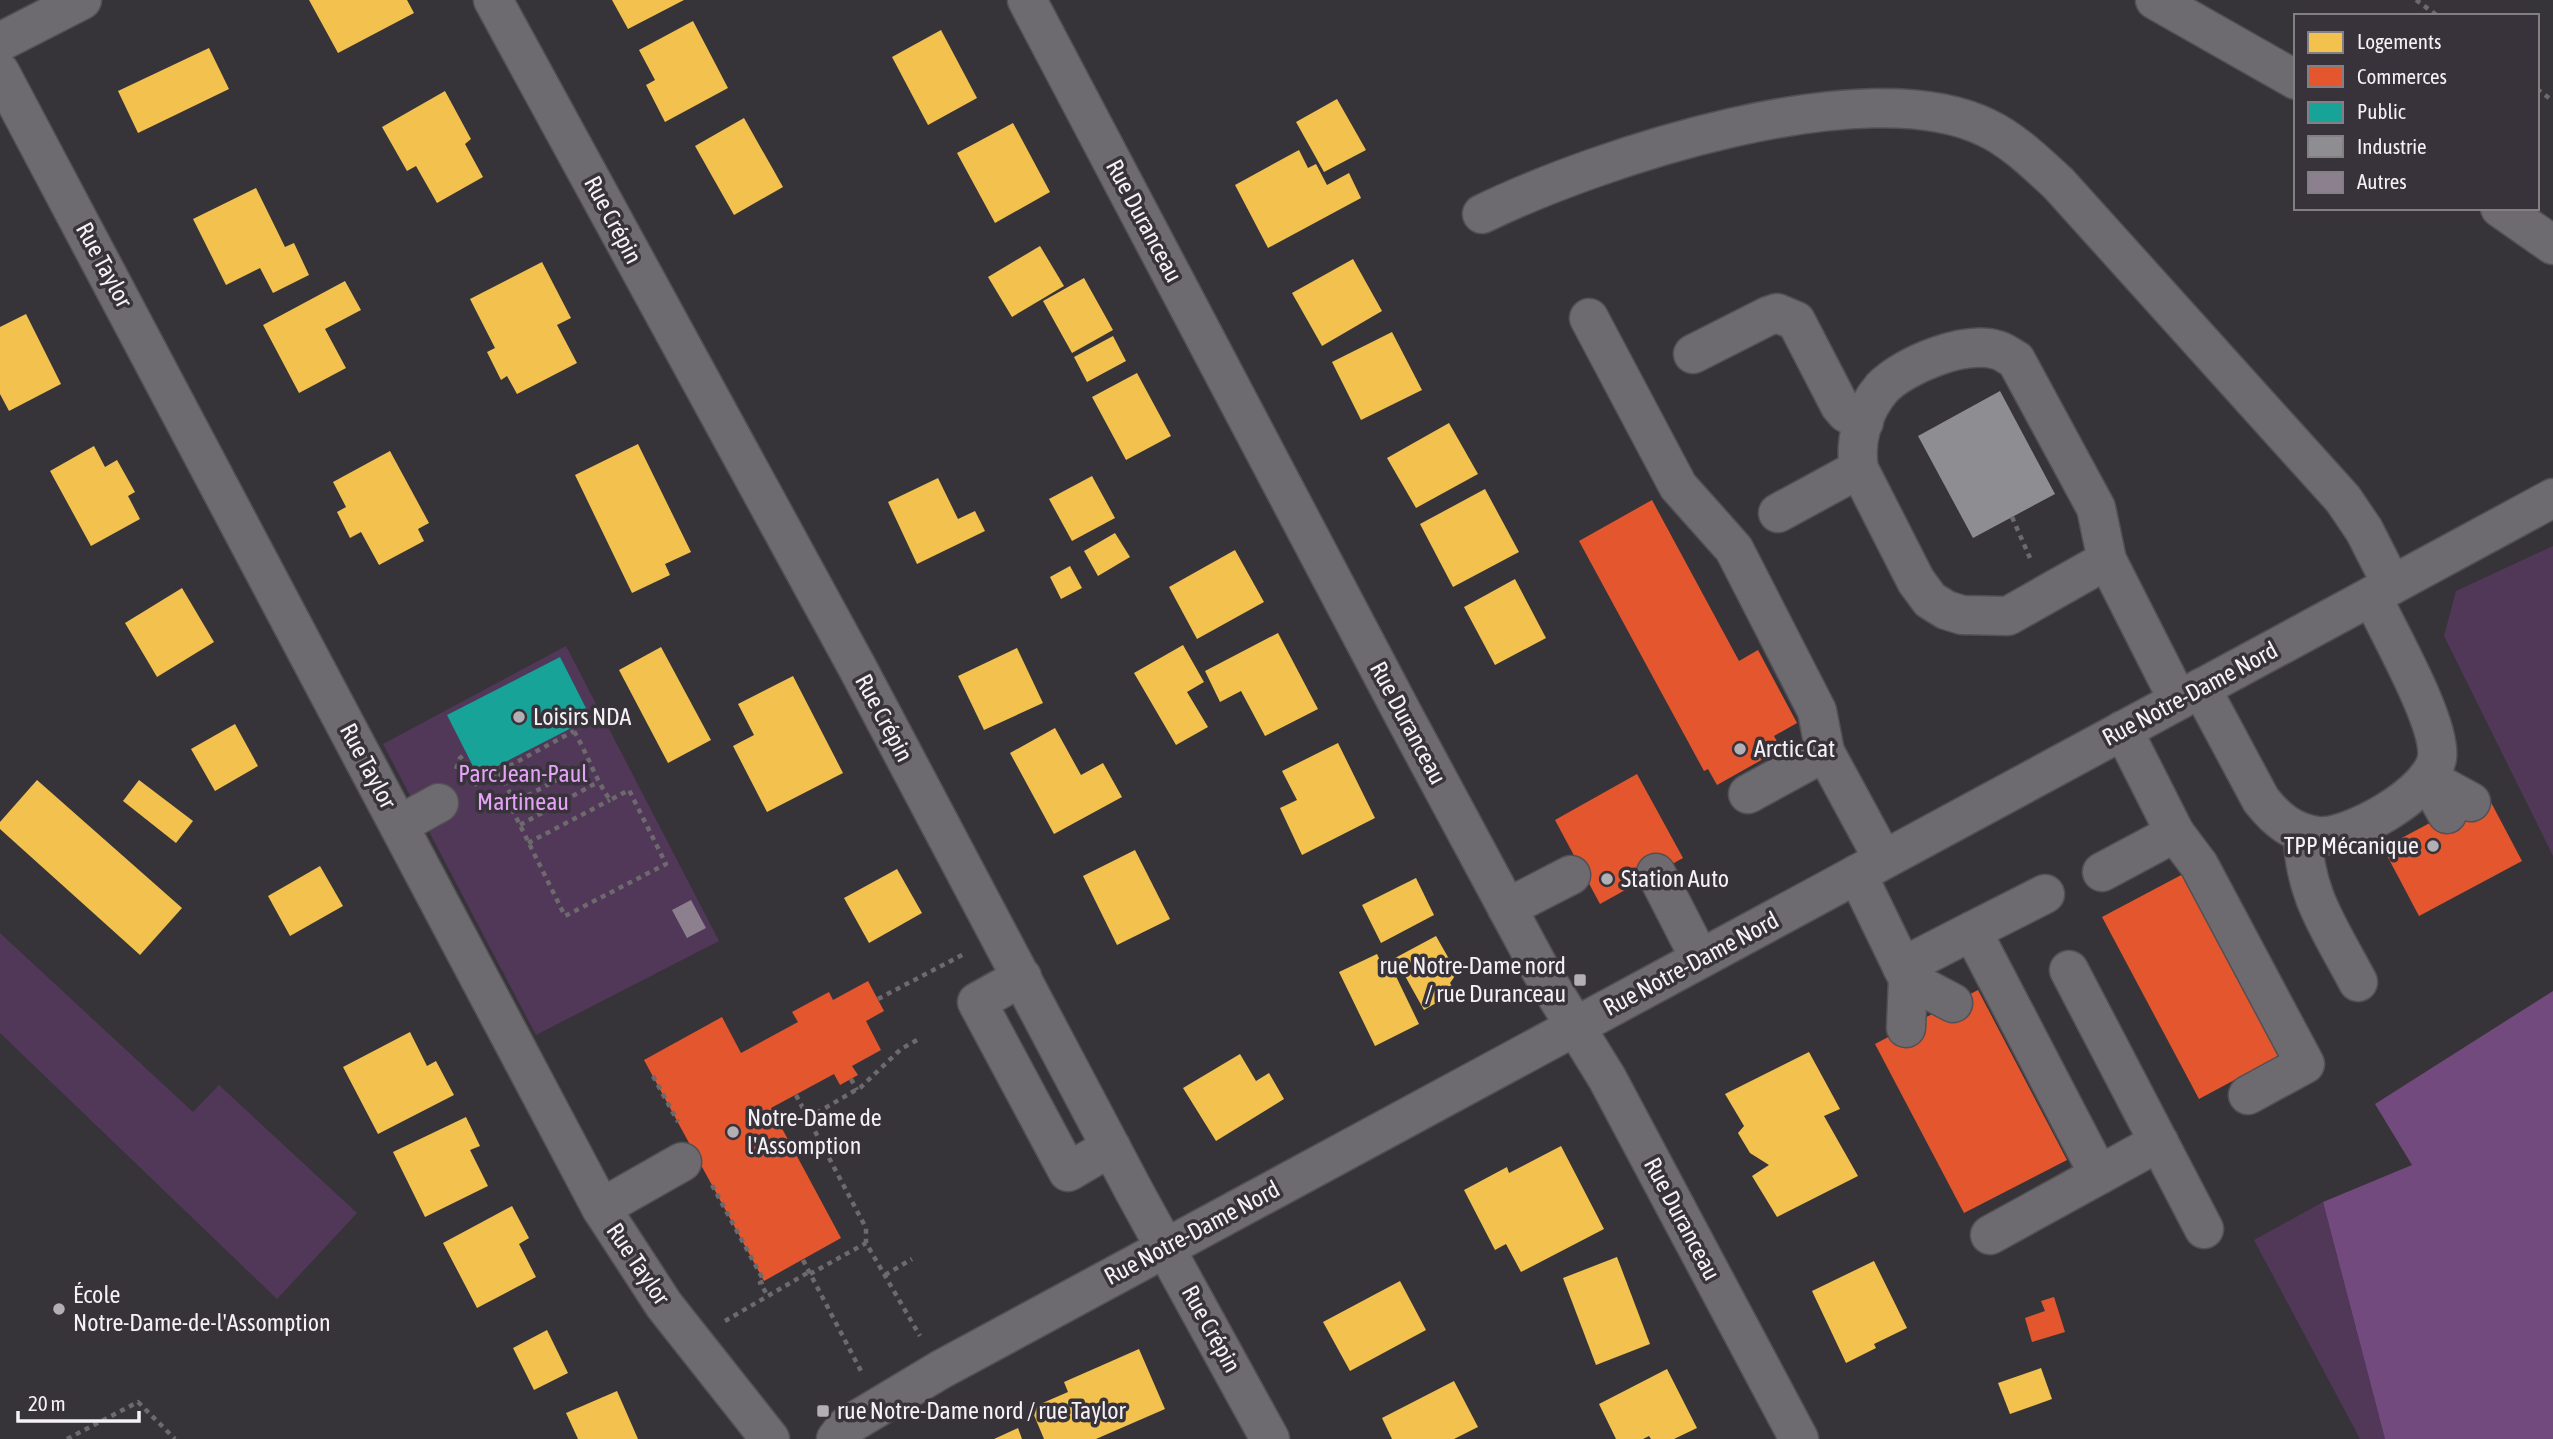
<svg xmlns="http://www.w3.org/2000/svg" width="2553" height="1439" font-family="'Asap Condensed',sans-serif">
	<rect width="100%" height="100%" fill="#373439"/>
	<g fill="#513758">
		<path d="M2553,546v310l-109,-220 12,-45z"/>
		<path d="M566,646l153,295 -183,94 -153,-291z"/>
		<path d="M0,933l193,179 26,-27 138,128 -80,86 -277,-266z"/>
		<path d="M2323,1202l62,237h-25l-106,-199z"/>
	</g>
	<path fill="#734a7d" d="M2553,991v448h-168l-62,-237 89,-37 -37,-61z"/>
	<g fill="#f2c14e">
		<path d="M309,0h98l7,13 -76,40z"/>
		<path d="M612,0h72l-56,29z"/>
		<path d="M693,21l35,67 -63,34 -19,-37 9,-5 -16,-30z"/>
		<path d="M941,30l36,68 -49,27 -36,-68z"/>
		<path d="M209,48l20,41 -91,44 -20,-42z"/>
		<path d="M445,91l26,48 -6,5 18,33 -46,26 -21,-37 -9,5 -25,-44z"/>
		<path d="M1337,99l29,51 -42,22 -28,-50z"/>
		<path d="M744,118l39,69 -49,28 -39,-69z"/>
		<path d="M1013,123l37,69 -55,31 -38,-70z"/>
		<path d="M1299,150l9,18 8,-4 11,21 22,-12 12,25 -93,50 -33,-63z"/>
		<path d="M256,188l29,59 9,-4 15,32 -36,18 -13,-25 -34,17 -33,-66z"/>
		<path d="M1040,246l24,40 -52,31 -24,-40z"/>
		<path d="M1353,259l29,52 -60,35 -30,-53z"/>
		<path d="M542,262l29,56 -14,7 20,38 -60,31 -10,-18 -6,4 -14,-28 8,-4 -25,-49z"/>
		<path d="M1084,278l29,52 -41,23 -29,-52z"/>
		<path d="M345,281l16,29 -36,19 21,39 -47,25 -36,-68z"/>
		<path d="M26,314l35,70 -52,27 -9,-17v-67z"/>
		<path d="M1392,332l30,58 -61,30 -29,-58z"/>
		<path d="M1113,336l13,25 -39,21 -13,-25z"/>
		<path d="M1137,373l34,63 -45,24 -34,-63z"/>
		<path d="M1449,423l29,51 -62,34 -29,-50z"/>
		<path d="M638,444l53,108 -26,12 5,11 -38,18 -57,-118z"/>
		<path d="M94,446l11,21 12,-7 18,32 -7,4 12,23 -49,27 -41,-75z"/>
		<path d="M390,451l39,72 -11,6 6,12 -45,24 -18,-33 -11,6 -13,-26 9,-5 -13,-25z"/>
		<path d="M1092,476l23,42 -43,23 -23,-42z"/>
		<path d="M938,478l20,41 17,-8 10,20 -68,33 -29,-62z"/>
		<path d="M1485,489l34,63 -66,35 -33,-63z"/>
		<path d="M1115,533l15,24 -32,19 -14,-25z"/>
		<path d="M1235,550l29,52 -67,37 -28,-52z"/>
		<path d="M1070,566l12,22 -21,11 -11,-22z"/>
		<path d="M1515,579l31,59 -51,27 -31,-58z"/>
		<path d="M182,588l32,54 -57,35 -32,-54z"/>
		<path d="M1278,633l40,76 -53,27 -24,-45 -21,11 -15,-31z"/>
		<path d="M1183,645l21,37 -17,10 21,35 -32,18 -42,-72z"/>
		<path d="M661,647l50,93 -43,23 -49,-93z"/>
		<path d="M1017,648l26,55 -59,27 -26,-54z"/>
		<path d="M793,676l50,97 -76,39 -34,-66 21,-11 -16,-31z"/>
		<path d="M235,724l23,42 -43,25 -24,-42z"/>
		<path d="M1055,728l26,47 22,-12 19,34 -68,37 -44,-81z"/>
		<path d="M1338,743l37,75 -73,37 -22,-47 17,-8 -15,-29z"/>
		<path d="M37,780l145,128 -42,47 -140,-126v-7z"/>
		<path d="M139,780l54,41 -17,22 -53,-42z"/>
		<path d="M1135,850l35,69 -53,26 -34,-69z"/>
		<path d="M320,866l23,40 -53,30 -22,-40z"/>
		<path d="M897,869l25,44 -53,30 -25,-45z"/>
		<path d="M1416,878l18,37 -53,28 -19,-38z"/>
		<path d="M1436,936l21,37 -7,10 5,9 -31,18 -29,-52z"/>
		<path d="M1377,954l7,15 7,-3 28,58 -44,22 -36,-74z"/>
		<path d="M410,1032l17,34 9,-5 18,34 -76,39 -35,-67z"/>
		<path d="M1809,1052l31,57 -16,7 34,60 -81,41 -25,-41 17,-11 -19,-12 -12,-20 6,-7 -19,-32z"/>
		<path d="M1240,1054l16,27 13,-8 15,26 -68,42 -33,-53z"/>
		<path d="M466,1117l14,29 -10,4 18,36 -63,31 -32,-65z"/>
		<path d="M1561,1146l43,83 -83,43 -15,-28 -11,6 -31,-60 43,-23 2,6z"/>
		<path d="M512,1206l17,32 -10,6 17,33 -59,31 -34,-65z"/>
		<path d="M1617,1257l33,87 -54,21 -33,-87z"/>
		<path d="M1874,1261l33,67 -33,16 2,4 -30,15 -34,-72z"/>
		<path d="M1400,1281l26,49 -76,41 -27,-49z"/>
		<path d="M547,1330l21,43 -34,17 -21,-42z"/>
		<path d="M1139,1349l26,60 -69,30h-52l-13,-31 37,-16 -4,-10z"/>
		<path d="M2041,1368l11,31 -42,15 -12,-31z"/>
		<path d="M1667,1369l30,59 -23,11h-23l-2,-3 -6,3h-27l-17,-35z"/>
		<path d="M1454,1381l24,46 -24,12h-62l-10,-21z"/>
		<path d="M617,1391l21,48h-60l-12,-26z"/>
		<path d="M1018,1428l4,11h-28z"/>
	</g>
	<g fill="#e4572e">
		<path d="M1652,500l87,161 19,-11 39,73 -23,13 7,13 -64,36 -9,-16 -4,2 -125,-230z"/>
		<path d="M1637,774l46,84 -83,46 -45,-84z"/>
		<path d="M2486,793l36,68 -103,55 -36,-68z"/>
		<path d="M2185,873l96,182 -82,44 -97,-182z"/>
		<path d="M868,981l16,30 -18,10 15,29 -29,16 6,9 -18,10 -6,-11 -63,34 70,130 -77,43 -120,-221 78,-43 19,36 57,-31 -6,-10 37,-20 4,8z"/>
		<path d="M1978,990l89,170 -103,53 -89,-169z"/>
		<path d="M2054,1297l11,35 -33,10 -7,-24 20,-7 -4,-10z"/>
	</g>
	<path fill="#17a398" d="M560,657l31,61 -113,58 -31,-61z"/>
	<path fill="#8d8d92" d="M2000,391l55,103 -82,44 -55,-102z"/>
	<path fill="#8c808f" d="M691,900l15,28 -19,10 -15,-28z"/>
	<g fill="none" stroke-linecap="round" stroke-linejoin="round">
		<g stroke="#525054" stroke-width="41">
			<g id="minor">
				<path d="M493,0l364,667 277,524 136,248"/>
				<path d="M1027,0l377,716 137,255 66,107 192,361"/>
				<path d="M2155,0l141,80"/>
				<path d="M0,42l82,-42"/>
				<path d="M0,72l601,1136 63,97 106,134"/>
				<path d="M2500,208l53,37"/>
				<path d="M1482,214c115,-56 385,-146 505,-86 27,13 49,35 71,55l285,316 21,31 28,55"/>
				<path d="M1589,318l89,168 56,63 83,162 8,41"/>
				<path d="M1693,354l75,-38 9,-3 19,8 44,85 6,7 18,9"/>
				<path d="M1778,513l81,-44"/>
				<path d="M2107,560l-11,-52 -80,-148c-6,-3 -13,-9 -19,-10 -32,-10 -93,15 -115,38 -19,22 -28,53 -23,81l57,112 14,19 16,10 16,5 46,1 99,-56 71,140"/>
				<path d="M2201,688l60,112c15,19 31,33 57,36 32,3 114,-43 119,-78 5,-34 -49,-126 -65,-162"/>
				<path d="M1748,794l77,-42 58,107"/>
				<path d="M2447,814l-20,-36 44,24"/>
				<path d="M399,825l40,-22"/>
				<path d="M2175,833l24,32 106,199 -57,31"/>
				<path d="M2303,833c0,61 28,97 55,149"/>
				<path d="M2102,872l73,-39 -52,-103"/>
				<path d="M1656,873l44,86"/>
				<path d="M1857,874l51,105 -2,49"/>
				<path d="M1507,908l64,-33"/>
				<path d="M1972,931l73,-37"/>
				<path d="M1902,967l70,-36 127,244"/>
				<path d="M2069,970l135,259"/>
				<path d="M1022,977l-45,25 91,170 43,-25"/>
				<path d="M1908,979l45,24"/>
				<path d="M601,1208l81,-46"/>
				<path d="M1990,1235l169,-93"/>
				<path d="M836,1439l9,-12 95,-57 1613,-872"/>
			</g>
		</g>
		<g stroke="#6d6a6d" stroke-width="4.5" stroke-dasharray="5 5" stroke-linecap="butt">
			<path d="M2416,0l22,16"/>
			<path d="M2537,89l16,12"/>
			<path d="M2012,517l18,41"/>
			<path d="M456,769l4,-11 6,-5"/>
			<path d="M499,772l11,21v12l55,111 101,-52 -37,-74 -19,10c-16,-23 -23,-48 -38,-72"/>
			<path d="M474,785l100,-54"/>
			<path d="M510,805l78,-42"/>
			<path d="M520,825l78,-43"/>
			<path d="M528,843l82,-43"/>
			<path d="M878,999l86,-45"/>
			<path d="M917,1040l-16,9 -40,38 -53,31 58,110v15l54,93"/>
			<path d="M653,1076l25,46"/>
			<path d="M851,1079l6,11"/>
			<path d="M796,1095l12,23"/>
			<path d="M712,1185l52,96 -4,2 8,13"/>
			<path d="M803,1260l58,111"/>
			<path d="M810,1274l56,-31"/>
			<path d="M885,1275l27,-16"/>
			<path d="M725,1321l84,-49"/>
			<path d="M67,1439l71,-37 37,37"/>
		</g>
		<use href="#minor" stroke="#6d6b6f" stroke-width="38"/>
	</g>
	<g fill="#b2b0b4" stroke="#38333a" stroke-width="2.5">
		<circle cx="519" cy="717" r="7"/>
		<circle cx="1740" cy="749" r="7"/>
		<circle cx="2433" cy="846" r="7"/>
		<circle cx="1607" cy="879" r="7"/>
		<rect x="1573" y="973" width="14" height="14" rx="3.5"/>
		<circle cx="733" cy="1132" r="7"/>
		<circle cx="59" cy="1309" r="7"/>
		<rect x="816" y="1404" width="14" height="14" rx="3.5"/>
	</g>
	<g text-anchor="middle" stroke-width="7" stroke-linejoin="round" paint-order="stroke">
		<g font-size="24" fill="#f5f2f6" stroke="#38333a">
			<text transform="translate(613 220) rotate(62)" y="8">Rue Crépin</text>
			<text transform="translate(1144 221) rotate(62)" y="8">Rue Duranceau</text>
			<text transform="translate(104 265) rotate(62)" y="8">Rue Taylor</text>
			<text transform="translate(2190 694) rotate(-28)" y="8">Rue Notre-Dame Nord</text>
			<text transform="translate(884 718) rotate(62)" y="8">Rue Crépin</text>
			<text transform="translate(1408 723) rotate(62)" y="8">Rue Duranceau</text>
			<text transform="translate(368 766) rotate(62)" y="8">Rue Taylor</text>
			<text transform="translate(1691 964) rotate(-28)" y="8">Rue Notre-Dame Nord</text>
			<text transform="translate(1682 1219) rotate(62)" y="8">Rue Duranceau</text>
			<text transform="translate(1192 1233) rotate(-28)" y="8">Rue Notre-Dame Nord</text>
			<text transform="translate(638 1264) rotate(56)" y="8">Rue Taylor</text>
			<text transform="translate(1211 1329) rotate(61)" y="8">Rue Crépin</text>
		</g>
		<g font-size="24" fill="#f5f2f6" stroke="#38333a" text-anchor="start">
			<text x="533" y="725">Loisirs NDA</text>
			<text x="1754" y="757">Arctic Cat</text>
			<text x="2419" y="854" text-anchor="end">TPP Mécanique</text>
			<text x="1621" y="887">Station Auto</text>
			<text x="1566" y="974" text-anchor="end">rue Notre-Dame nord<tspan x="1566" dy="28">/ rue Duranceau</tspan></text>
			<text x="747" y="1126">Notre-Dame de<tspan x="747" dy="28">l'Assomption</tspan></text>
			<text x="73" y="1303">École<tspan x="73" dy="28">Notre-Dame-de-l'Assomption</tspan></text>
			<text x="837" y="1419">rue Notre-Dame nord / rue Taylor</text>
		</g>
		<g font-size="24" fill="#e5a3f7" stroke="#38333a">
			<text x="523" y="782">Parc Jean-Paul<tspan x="523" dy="28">Martineau</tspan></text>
		</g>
	</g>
	<rect x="2294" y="14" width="245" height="196" fill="#38333a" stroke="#847f85" stroke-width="2"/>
	<rect x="2308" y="32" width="35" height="21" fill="#f2c14e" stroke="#847f85" stroke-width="2"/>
	<text x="2357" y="49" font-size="21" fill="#f5f2f6">Logements</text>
	<rect x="2308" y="66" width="35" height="21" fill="#e4572e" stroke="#847f85" stroke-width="2"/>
	<text x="2357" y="84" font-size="21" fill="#f5f2f6">Commerces</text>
	<rect x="2308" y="102" width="35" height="21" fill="#17a398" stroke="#847f85" stroke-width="2"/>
	<text x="2357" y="119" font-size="21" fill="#f5f2f6">Public</text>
	<rect x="2308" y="136" width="35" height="21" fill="#8d8d92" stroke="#847f85" stroke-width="2"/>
	<text x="2357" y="154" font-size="21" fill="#f5f2f6">Industrie</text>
	<rect x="2308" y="172" width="35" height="21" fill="#8c808f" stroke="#847f85" stroke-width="2"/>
	<text x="2357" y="189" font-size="21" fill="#f5f2f6">Autres</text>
	<path d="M18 1411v10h121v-10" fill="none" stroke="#f5f2f6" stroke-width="3.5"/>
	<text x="28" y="1411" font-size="21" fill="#f5f2f6" stroke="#38333a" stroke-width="5" paint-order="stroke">20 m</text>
</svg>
